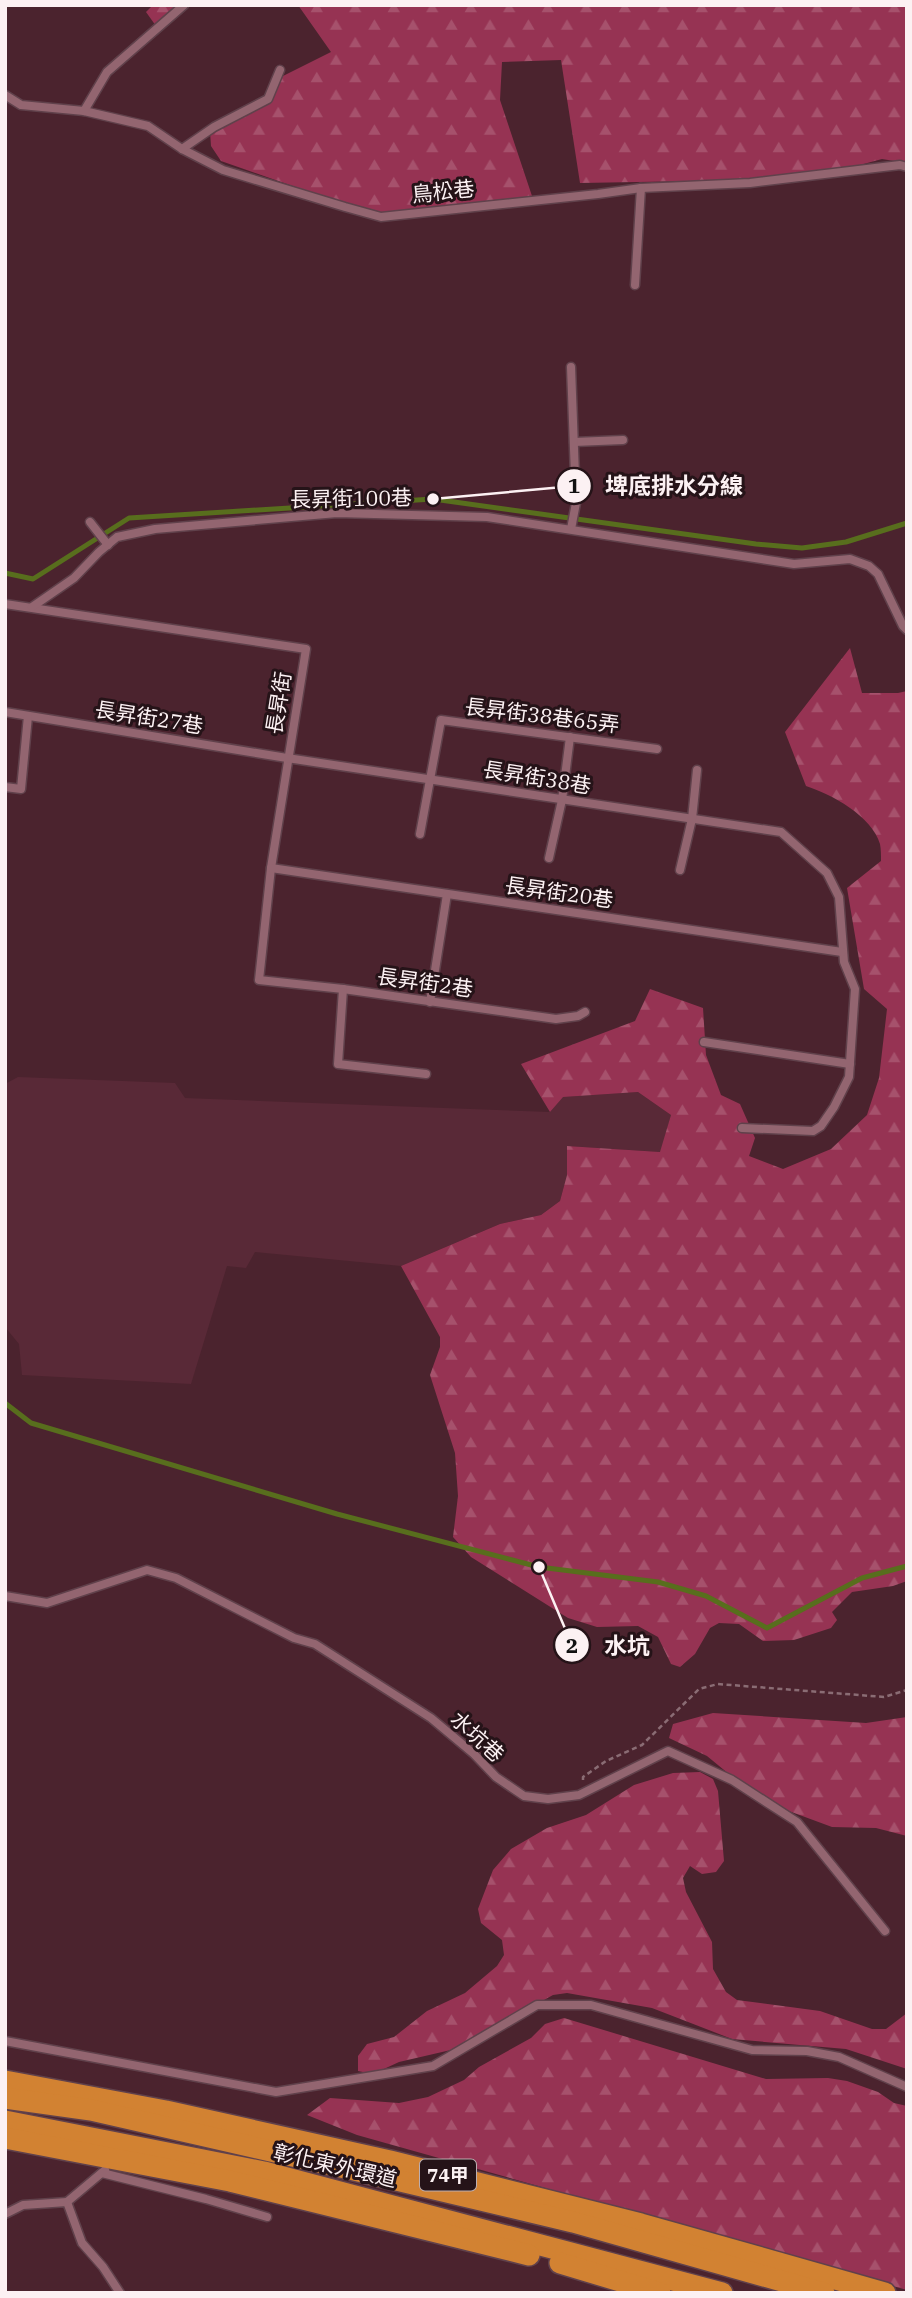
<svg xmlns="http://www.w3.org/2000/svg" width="912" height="2298" font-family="'IBM Plex Serif','Noto Sans TC',serif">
	<defs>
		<pattern id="forest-firs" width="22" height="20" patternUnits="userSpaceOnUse" patternTransform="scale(1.75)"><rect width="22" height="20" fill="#963353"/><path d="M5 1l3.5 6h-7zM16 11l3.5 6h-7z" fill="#a6516c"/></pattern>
	</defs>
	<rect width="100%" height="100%" fill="#4b232e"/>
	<path fill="#592937" d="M18,1077l157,6 10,15 365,14 12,-15 76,-5 33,23 -10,37 -94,-6v29l-7,26 -19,14 -41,9 -99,42 -146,-14 -9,16 -19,-2 -36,118 -169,-9 -3,-31 -14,-17v-243z"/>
	<g fill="url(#forest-firs)">
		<path d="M153,5h26l-23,21 -10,-14z"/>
		<path d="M298,5h609v158l-25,-4 -74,20 -228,4 -19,-123 -59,2 -2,38 34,102 -126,13 -47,-5 -140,-49 -10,-15 -1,-15 61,-30 10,-24 50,-25z"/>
		<path d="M850,648l12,45h36l9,-2v890l-14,5 -41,6 -20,20 5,8 -6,8 -37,12 -31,1 -24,-17 -20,-1 -9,5 -15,26 -15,13 -9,-3 -13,-27 -20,-11 -41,1 -29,-9 -97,-61 -18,-20 5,-41 -3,-43 -25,-78 10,-28v-10l-39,-71 99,-42 41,-9 19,-14 7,-26v-29l93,6 11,-37 -33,-23 -75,5 -13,15 -29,-48 114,-43 15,-32 53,19 3,47 15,40 19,9 15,34 -6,18 34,13 48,-20 36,-34 12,-37 8,-69 -23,-20 -17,-101 34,-27c0,-6 0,-12 -1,-17 -8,-28 -49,-50 -74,-58l-21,-54z"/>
		<path d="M713,1713l153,10 41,-6v119l-31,-8 -44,-1 -54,-20 -26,-14 -45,-37 -38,-18 4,-14z"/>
		<path d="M700,1772l13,7 5,12 6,70 -8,11 -14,2 -12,-8 -7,12 3,14 26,50 1,27 13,23 11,8 83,11 52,18h14l21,-16v56l-61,-20 -114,-10 -80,-31 -85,-15 -14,2 -98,54 -56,13 -26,12 -15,-3v-15l9,-12 27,-7 33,-26 38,-18 32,-27 7,-11 -2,-15 -21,-17 -3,-14 15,-39 18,-21 36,-21 39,-13 48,-30 39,-12z"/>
		<path d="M564,2018l202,61 62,-1 19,3 31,11 16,11 13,3v184l-550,-155 -50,-20 23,-17 69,5 29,-6 36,-17 15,-13 52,-29 14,-14z"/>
	</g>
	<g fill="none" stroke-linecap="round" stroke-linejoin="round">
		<g stroke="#586e1d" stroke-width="5">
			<path d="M5,573l28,6 96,-61 304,-19 323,45 46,4 44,-6 61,-19"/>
			<path d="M5,1403l26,20 306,91 202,53 119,15 48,14 61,32 95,-50 45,-12"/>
		</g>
		<g stroke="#60414b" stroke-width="11">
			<g id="lane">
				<path d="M5,95l16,10 63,6 64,15 34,23 41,21 122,37 36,10 217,-23 43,-6 109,-5 150,-18 7,2"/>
				<path d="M84,111l23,-39 77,-67"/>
				<path d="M182,149l32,-22 54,-28 12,-29"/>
				<path d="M635,285l6,-97"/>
				<path d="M574,442l49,-2"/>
				<path d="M90,522l18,23"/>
				<path d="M571,529l5,-26 -5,-136"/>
				<path d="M5,604l301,45 -35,219 -12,112 84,9 213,30 22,-3 7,-4"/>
				<path d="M32,607l42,-29 25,-26 18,-15 38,-8 182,-16 150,4 307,47 56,-5 19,7 9,8 25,52 4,4"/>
				<path d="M5,712l282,46 494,74 46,41 12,24 5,65 11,27 -6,88 -15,30 -13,19 -8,5 -71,-3"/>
				<path d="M5,787l16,2 7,-73"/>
				<path d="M420,834l21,-114 216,29"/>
				<path d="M549,858l13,-58 8,-63"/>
				<path d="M271,868l571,84"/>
				<path d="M680,870l12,-51 5,-49"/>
				<path d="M343,989l-5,75 88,10"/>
				<path d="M430,1002l17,-108"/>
				<path d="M704,1042l146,22"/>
				<path d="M5,1596l42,7 100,-33 29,8 118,60 21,6 116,74 43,36 22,23 28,19 24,3 31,-4 89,-44 64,29 65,42 88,109"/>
				<path d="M5,2041l271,51 157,-26 104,-61h54l161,45 55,1 32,6 68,30"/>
				<path d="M102,2173l104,26 61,18"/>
				<path d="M67,2202l38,-32"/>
				<path d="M5,2214l18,-9 44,-3 15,41 21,24 17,26"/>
			</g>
		</g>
		<g stroke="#60414b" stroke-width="24">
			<g id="primary">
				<path d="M5,2081l161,30 224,50 251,63 244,69"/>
				<path d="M5,2098l86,12 263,60 219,52 251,71"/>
				<path d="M5,2121l259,51 458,121"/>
				<path d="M5,2138l225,43 299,74"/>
				<path d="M560,2263l100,30"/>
			</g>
		</g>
		<path stroke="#8a6c74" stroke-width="2.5" stroke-dasharray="5 3.5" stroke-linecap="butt" d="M583,1780v-3l23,-16 36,-16 57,-56 19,-5 166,13 23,-7"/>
		<use href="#lane" stroke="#936570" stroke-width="8"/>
		<use href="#primary" stroke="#d28232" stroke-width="21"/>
	</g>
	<g text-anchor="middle" stroke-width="6" stroke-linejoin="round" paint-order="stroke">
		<rect fill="#251318" stroke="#bcaeb1" stroke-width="2" x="420" y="2159.5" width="56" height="31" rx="5"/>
		<g font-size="19" font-weight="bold" fill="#fcf1f3">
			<text x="448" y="2182">74甲</text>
		</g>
		<g font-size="21" fill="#fcf1f3" stroke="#251318">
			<text transform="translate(443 192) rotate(-6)" y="7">鳥松巷</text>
			<text transform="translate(351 499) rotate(-1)" y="7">長昇街100巷</text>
			<text transform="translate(279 703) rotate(-81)" y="7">長昇街</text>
			<text transform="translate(542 716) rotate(7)" y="7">長昇街38巷65弄</text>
			<text transform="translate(149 718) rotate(9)" y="7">長昇街27巷</text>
			<text transform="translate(537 778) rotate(9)" y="7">長昇街38巷</text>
			<text transform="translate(559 893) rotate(8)" y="7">長昇街20巷</text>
			<text transform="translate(425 983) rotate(8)" y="7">長昇街2巷</text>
			<text transform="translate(477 1737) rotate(42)" y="7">水坑巷</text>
			<text transform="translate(335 2166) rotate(13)" y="7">彰化東外環道</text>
		</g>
	</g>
	<path fill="none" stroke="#fcf1f3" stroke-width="2.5" d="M433 499L574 486M539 1567L572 1645"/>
	<g fill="#fcf1f3" stroke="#251318" stroke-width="2.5">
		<circle cx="433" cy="499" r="7"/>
		<circle cx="539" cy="1567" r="7"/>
		<circle cx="574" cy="486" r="18"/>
		<circle cx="572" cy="1645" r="18"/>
	</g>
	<g font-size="21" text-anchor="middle" font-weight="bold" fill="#111">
		<text x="574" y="493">1</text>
		<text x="572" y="1653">2</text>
	</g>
	<g font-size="23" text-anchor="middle" font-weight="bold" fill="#fcf1f3" stroke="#251318" stroke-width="6" stroke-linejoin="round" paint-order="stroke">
		<text x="674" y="494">埤底排水分線</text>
		<text x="627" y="1654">水坑</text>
	</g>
	<rect width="912" height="2298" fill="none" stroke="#fcf1f3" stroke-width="14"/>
</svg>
